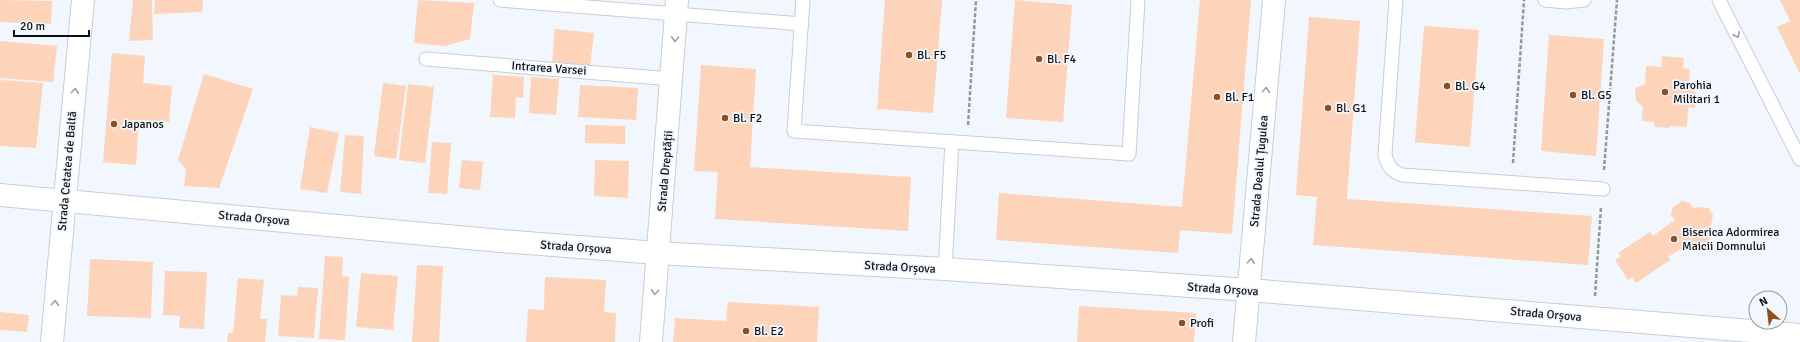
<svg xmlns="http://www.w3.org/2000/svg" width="1800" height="342" font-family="Signika,sans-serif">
	<rect width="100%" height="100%" fill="#f2f7fd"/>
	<g fill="#fdd3b9">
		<path d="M0,0l52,1 -1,23 -51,-2z"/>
		<path d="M133,0h19l1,40 -24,1z"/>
		<path d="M155,0h48l-1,12 -48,2z"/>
		<path d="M418,0l56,3 -4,36 -26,7 -30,-3z"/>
		<path d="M885,0h57l-9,113 -56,-4z"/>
		<path d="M1015,0l57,5 -9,117 -57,-4z"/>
		<path d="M1200,0h51l-19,234 -52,-4 -2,23 -182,-13 3,-47 183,14z"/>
		<path d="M1780,0h20v74l-23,-47 13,-6z"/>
		<path d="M1309,17l51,4 -13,178 245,17 -4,49 -275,-20 4,-48 -21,-2z"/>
		<path d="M1424,26l55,4 -9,117 -55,-5z"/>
		<path d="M555,29l39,4 -4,33 -38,-3z"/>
		<path d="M1549,35l55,4 -8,117 -55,-5z"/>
		<path d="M0,41l57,5 -4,36 -53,-4z"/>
		<path d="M112,53l33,3 -2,27 29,3 -3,36 -30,-2 -3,45 -33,-3z"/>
		<path d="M1662,56l22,2 -1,10 7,1 -1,13h3l-1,9 5,1 -1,16 -7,-1 -1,20 -18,-1v2l-15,-1v-5l-12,-1 1,-14 -7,-6 -1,-9 1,-4 9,-4 1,-18 15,1z"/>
		<path d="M701,65l55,4 -6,98 161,10 -3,54 -193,-12 3,-47 -24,-1z"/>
		<path d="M204,74l49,15 -34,99 -35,-2 2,-17 -8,-9z"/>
		<path d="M493,75l31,2 -1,21 -7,-1 -1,21 -25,-1z"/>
		<path d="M531,77l28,2 -3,36 -27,-2z"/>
		<path d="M0,80l43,3 -7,65 -36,-2z"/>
		<path d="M383,83l23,3 -10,73 -22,-3z"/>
		<path d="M408,84l26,3 -9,76 -26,-3z"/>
		<path d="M580,85l58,3 -2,32 -58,-3z"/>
		<path d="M585,125l40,1v18l-40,-1z"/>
		<path d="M310,127l29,6 -12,60 -27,-4z"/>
		<path d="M345,135l19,1 -3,58 -21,-2z"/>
		<path d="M432,142l19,1 -4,51 -19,-1z"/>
		<path d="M462,160l21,2 -3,28 -21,-2z"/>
		<path d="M595,160l34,1 -1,37 -34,-2z"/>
		<path d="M1682,201l8,2 4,6 4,-2 10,1 5,7 -2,10 -6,5 5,6 -1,7 -8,5 -8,-1 -3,-4 -22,14 2,3 -34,23 -4,-6 -4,3 -13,-20 6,-4 -3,-3 32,-21 3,4 22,-16 -4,-5 2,-8z"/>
		<path d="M325,256l18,1 -1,19 7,1 -4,63 -26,-1z"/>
		<path d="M90,259l63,3 -2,56 -64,-2z"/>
		<path d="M417,265l26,1 -4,76h-27z"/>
		<path d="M165,271l42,1 -3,57 -25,-1 1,-12 -17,-1z"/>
		<path d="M361,273l37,3 -5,54 -37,-3z"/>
		<path d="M545,277l61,3 -2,32 12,1 -1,29h-89l2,-33 16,1z"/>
		<path d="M238,278l26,2 -4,39h7l-2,23h-38l1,-9h5z"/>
		<path d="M298,287l20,1 -4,50 -36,-2 3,-41 16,1z"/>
		<path d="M728,302l91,5 -2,35h-144l2,-24 51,3z"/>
		<path d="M1079,306l117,7 -2,29h-117z"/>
		<path d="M0,312l29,3 -2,17 -27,-2z"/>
	</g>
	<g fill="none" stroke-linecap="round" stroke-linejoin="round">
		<g stroke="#c5ced8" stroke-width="15">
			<g id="service">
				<path d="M500,0l302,24"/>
				<path d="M803,0l-9,131 335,23 9,-154"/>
				<path d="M1396,0l-11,154c2,11 6,17 17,21l201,14"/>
				<path d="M1545,0l21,2 18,-2"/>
				<path d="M1719,0l81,159"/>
				<path d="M426,59l246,20"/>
				<path d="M945,269l7,-127"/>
			</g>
		</g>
		<g stroke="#c5ced8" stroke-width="24">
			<g id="minor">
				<path d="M0,195l501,46 157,12 287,16 304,21 551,45"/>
				<path d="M52,342l31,-342"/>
				<path d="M651,342l26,-342"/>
				<path d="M1244,342l30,-342"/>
			</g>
		</g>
		<g stroke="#93989c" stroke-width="2.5" stroke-dasharray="4 2" stroke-linecap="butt">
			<path d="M968,125l8,-125"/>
			<path d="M1513,163l11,-163"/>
			<path d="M1604,170l13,-170"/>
			<path d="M1595,296l6,-89"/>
		</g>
		<use href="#service" stroke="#fff" stroke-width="13"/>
		<use href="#minor" stroke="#fff" stroke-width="22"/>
	</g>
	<defs><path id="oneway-chevron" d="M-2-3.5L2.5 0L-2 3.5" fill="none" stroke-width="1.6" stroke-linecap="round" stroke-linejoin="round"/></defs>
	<g stroke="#9e9fa1">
		<use href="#oneway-chevron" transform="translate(1737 35) rotate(63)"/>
		<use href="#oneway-chevron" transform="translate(675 39) rotate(93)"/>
		<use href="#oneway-chevron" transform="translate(1266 90) rotate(-85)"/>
		<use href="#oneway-chevron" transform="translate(75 91) rotate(-85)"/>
		<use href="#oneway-chevron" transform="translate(1251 261) rotate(-85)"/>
		<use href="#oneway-chevron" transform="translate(655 292) rotate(94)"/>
		<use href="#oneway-chevron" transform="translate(55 303) rotate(-85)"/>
	</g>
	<g fill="#914f1e" stroke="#f2f7fd" stroke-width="1.5">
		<circle cx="909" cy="55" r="4"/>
		<circle cx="1039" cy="59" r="4"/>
		<circle cx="1447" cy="86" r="4"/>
		<circle cx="1665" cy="92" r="4"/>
		<circle cx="1573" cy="95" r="4"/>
		<circle cx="1217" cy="97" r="4"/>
		<circle cx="1328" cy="108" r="4"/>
		<circle cx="725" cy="118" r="4"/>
		<circle cx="114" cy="124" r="4"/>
		<circle cx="1674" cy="239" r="4"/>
		<circle cx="1182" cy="323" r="4"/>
		<circle cx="746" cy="331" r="4"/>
	</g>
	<g text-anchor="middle" stroke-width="3.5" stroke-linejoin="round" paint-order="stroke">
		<g font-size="12" fill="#0d1013" stroke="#f2f7fd" text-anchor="start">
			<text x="917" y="59">Bl. F5</text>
			<text x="1047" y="63">Bl. F4</text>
			<text x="1673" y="89">Parohia<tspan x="1673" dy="14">Militari 1</tspan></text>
			<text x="1455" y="90">Bl. G4</text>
			<text x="1581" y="99">Bl. G5</text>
			<text x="1225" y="101">Bl. F1</text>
			<text x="1336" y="112">Bl. G1</text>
			<text x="733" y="122">Bl. F2</text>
			<text x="122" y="128">Japanos</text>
			<text x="1682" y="236">Biserica Adormirea<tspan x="1682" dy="14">Maicii Domnului</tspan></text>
			<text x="1190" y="327">Profi</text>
			<text x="754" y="335">Bl. E2</text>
		</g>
		<g font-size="12" fill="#0d1013" stroke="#f2f7fd">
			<text transform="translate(549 68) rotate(4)" y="4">Intrarea Varsei</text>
			<text transform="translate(67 171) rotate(-85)" y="4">Strada Cetatea de Baltă</text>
			<text transform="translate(665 171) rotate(-85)" y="4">Strada Dreptății</text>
			<text transform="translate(1259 171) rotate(-85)" y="4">Strada Dealul Țugulea</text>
			<text transform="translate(254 218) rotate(5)" y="4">Strada Orșova</text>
			<text transform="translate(576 247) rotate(4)" y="4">Strada Orșova</text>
			<text transform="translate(900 267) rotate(3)" y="4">Strada Orșova</text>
			<text transform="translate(1223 289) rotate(4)" y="4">Strada Orșova</text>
			<text transform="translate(1546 314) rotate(5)" y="4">Strada Orșova</text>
		</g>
	</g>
	<g transform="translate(1768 310) rotate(332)"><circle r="19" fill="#f2f7fd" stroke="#969b9f"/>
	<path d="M0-3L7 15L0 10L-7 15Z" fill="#914f1e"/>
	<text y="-6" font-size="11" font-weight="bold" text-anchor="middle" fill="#0d1013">N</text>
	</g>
	<path d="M14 30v6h75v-6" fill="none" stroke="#0d1013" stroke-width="2"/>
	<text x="20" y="30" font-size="12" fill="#0d1013" stroke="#f2f7fd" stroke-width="3" paint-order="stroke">20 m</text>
</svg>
